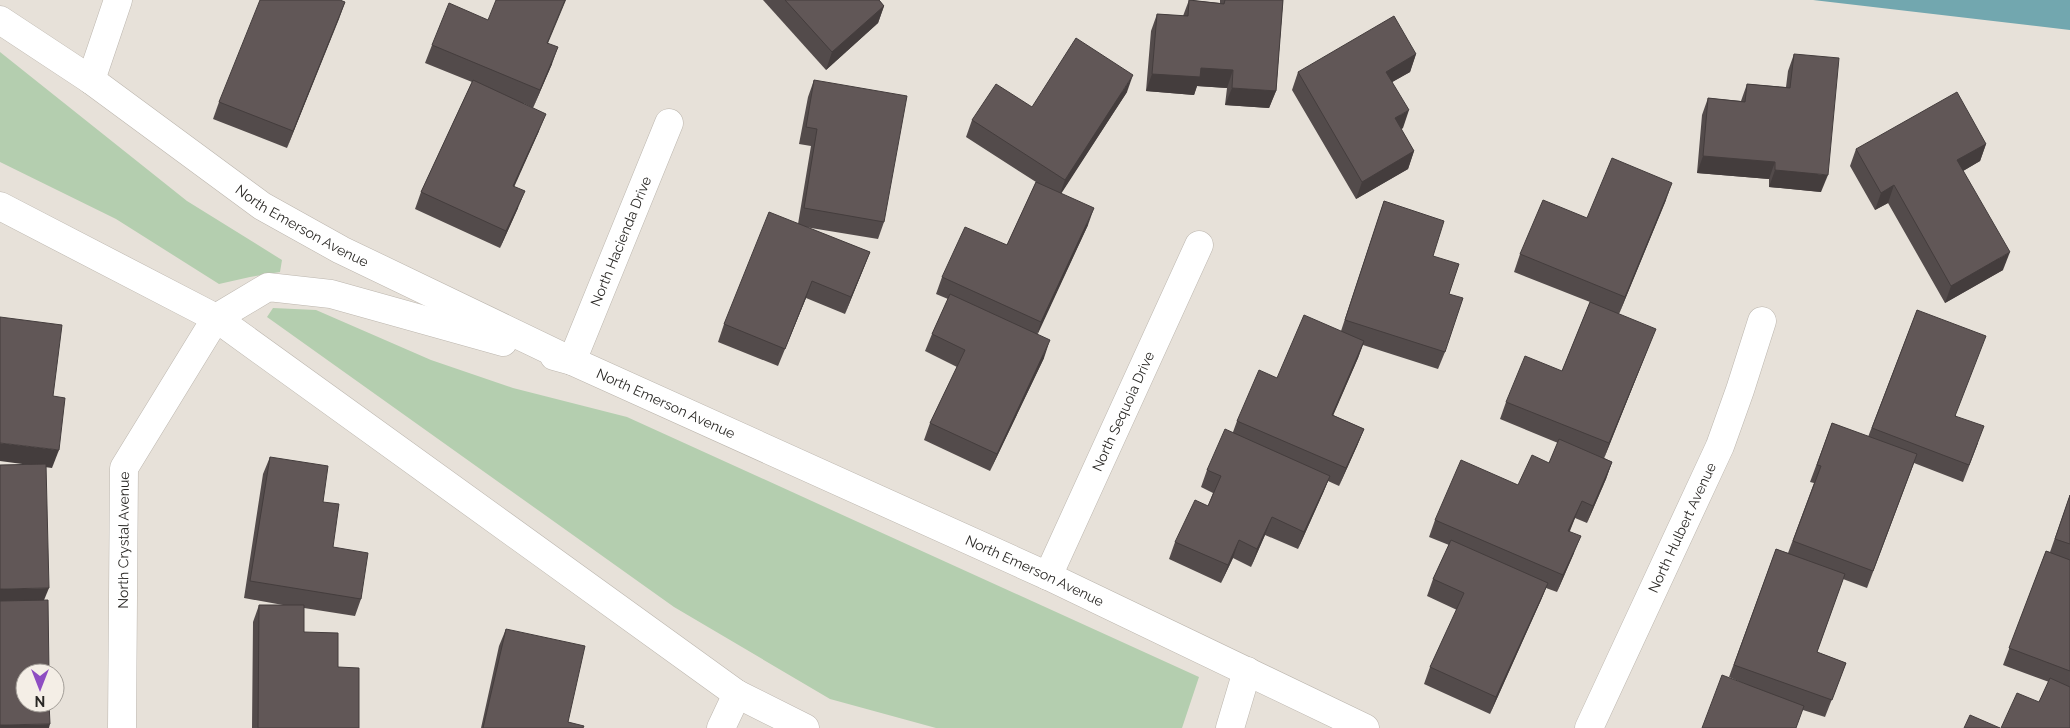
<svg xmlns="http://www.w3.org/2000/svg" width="2070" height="728" font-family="Raleway,sans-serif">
	<rect width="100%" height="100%" fill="#e7e1d9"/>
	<g fill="#b4ceaf">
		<path d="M0,52l187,149 95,59 -2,12 -30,5 -31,7 -103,-65 -116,-57z"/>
		<path d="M273,308l43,2 115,50 82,28 114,29 572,260 -17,51h-246l-106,-29 -156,-92 -407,-290z"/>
	</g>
	<path fill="#72a7af" d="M1813,0h257v30z"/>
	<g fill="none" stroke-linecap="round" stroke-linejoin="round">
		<g stroke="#bcb6ae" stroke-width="29">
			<g id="minor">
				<path id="s1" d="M0,20l91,60 171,126 79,44 231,111 476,215 317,152"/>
				<path d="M91,80l27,-80"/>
				<path d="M0,206l216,112 521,376 68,34"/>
				<path id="s2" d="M554,356l18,5 97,-238"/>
				<path id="s3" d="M1048,576l151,-331"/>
				<path id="s4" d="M122,728l2,-260 92,-150 52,-31 63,7 172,48"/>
				<path d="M721,728l16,-34"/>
				<path d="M1230,728l17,-57"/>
				<path id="s5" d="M1589,728l131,-282 20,-56 22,-69"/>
			</g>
		</g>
		<use href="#minor" stroke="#fff" stroke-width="28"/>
	</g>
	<g fill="#534b4b">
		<path d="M763,0h116l5,6 -6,17 -52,47z"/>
		<path d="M1189,0l31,3v-3h63l-7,91 -7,17 -44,-3 2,-17 -30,-2 -3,9 -48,-4 5,-60 6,-17 26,2z"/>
		<path d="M345,2l-58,146 -74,-29 6,-17z"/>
		<path d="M488,20l60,23 4,21 -19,44 -10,-5 16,28 -25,55 4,22 -18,40 -85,-39 6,-17 51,-110 -47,-19 7,-18z"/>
		<path d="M1416,54l-6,18 -18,10 11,46 -2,1 13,22 -6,18 -52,30 -64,-109 6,-18z"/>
		<path d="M1794,54l27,138 -52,-5v-8l-72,-6 5,-58 6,-17 33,3 6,-17 39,3 2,-16z"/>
		<path d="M814,80l70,142 -6,17 -73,-12 65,25 -25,62 -39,-16 -28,68 -60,-24 6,-18 74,-100 13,-78 -12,-2 9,-47z"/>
		<path d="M1127,92l-66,101 27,32 -51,109 7,24 -54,113 -66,-31 6,-17 27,-56 -32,-16 7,-17 16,-35 -12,-5 6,-17 65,-32 29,-63 -70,-45 6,-17 60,-13z"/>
		<path d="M1986,144l-6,17 -17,10 40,99 -58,33 -57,-100 -13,7 -25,-44 6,-17z"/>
		<path d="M1666,200l-47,114 30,32 -45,112 8,4 -6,17 -19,44 -12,-5 -5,13 4,22 -17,39 -11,-4 -5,12 -51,114 -66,-30 6,-17 27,-57 -30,-14 6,-17 16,-34 -20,-8 6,-17 83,-35 31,-22 9,-20 -58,-24 6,-17 56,-31 28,-69 -76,-30 6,-18 67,-36z"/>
		<path d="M1384,201l49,55 16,38 -4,58 -7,17 -75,-24 -5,13 -25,57 31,14 -7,17 -18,40 -11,-5 -5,12 -25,56 -33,-14 -14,32 -18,-9 -12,25 -52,-24 6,-17 33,-36 5,-13 -12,-6 6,-17 26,-38 4,-11 40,-43 64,-47z"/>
		<path d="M1917,310l39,106 22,27 -15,39 -49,-19 -47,125 -24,-9 -26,73 29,11 -21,54 -22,-7 -74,-33 47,-128 12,4 26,-70 -4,-1 22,-59 36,14z"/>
		<path d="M270,457l53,45 10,45 28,52 -6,17 -51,-8v24l34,35 21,61h-107l1,-106 6,-17h24l-39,-7 19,-124z"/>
		<path d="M2070,495v233l-31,-26 10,-20 -46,-17 43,-114 4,1z"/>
		<path d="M506,629l62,93 15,6h-102l18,-82z"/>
	</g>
	<g fill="#443d3d">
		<path d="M565,0h1l-25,60 6,-17z"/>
		<path d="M345,2l-6,17 -52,129 6,-17z"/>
		<path d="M884,6l-6,17 -52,47 6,-18z"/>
		<path d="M558,47l-6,17 -19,44 7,-18z"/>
		<path d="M1416,54l-6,18 -30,17 6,-17z"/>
		<path d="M1201,68l32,2 -6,18 -30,-2 -3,9 -48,-4 6,-17z"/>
		<path d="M1133,75l-6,17 -68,105 6,-17z"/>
		<path d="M1232,88l44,3 -7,17 -44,-3z"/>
		<path d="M1409,110l-6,18 -14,7 6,-17z"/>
		<path d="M546,114l-7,17 -32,72 6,-17z"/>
		<path d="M1986,144l-6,17 -29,17 6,-18z"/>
		<path d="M1414,151l-6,18 -52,30 6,-17z"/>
		<path d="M1703,156l72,6 -6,17 -72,-6z"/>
		<path d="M1775,170l53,5 -7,17 -52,-5z"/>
		<path d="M1672,183l-6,17 -47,114 6,-17z"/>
		<path d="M1894,185l-6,18 -13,7 6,-17z"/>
		<path d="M525,191l-7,17 -18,40 6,-17z"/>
		<path d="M1094,208l-6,17 -53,115 6,-18z"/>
		<path d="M870,252l-7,18 -18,44 6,-17z"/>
		<path d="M2010,252l-7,18 -58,33 6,-17z"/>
		<path d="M812,281l-6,17 -28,68 7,-17z"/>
		<path d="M1656,329l-7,17 -46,115 6,-18z"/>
		<path d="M1050,340l-6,18 -54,113 7,-17z"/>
		<path d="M1364,341l-6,17 -32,74 6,-17z"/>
		<path d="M1364,429l-7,17 -18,40 7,-18z"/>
		<path d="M0,443l59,7 -7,18 -52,-7z"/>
		<path d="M1612,462l-6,17 -19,44 6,-17z"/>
		<path d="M1330,476l-7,17 -25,56 6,-17z"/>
		<path d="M1582,501l-7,17 -13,30 6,-17z"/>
		<path d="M1272,517l-7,18 -14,32 6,-18z"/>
		<path d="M1581,536l-7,17 -17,39 6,-17z"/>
		<path d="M1239,540l-6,18 -12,25 7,-18z"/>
		<path d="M1548,583l-7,17 -51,114 6,-17z"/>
		<path d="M49,588l-7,17 -42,1v-17z"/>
		<path d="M50,724l-1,4h-49v-3z"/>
	</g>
	<g fill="#615757" stroke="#443d3d">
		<path d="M260,0h80l5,2 -52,129 -74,-29z"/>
		<path d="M496,0h69l-18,43 11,4 -18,43 -108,-45 17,-42 39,17z"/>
		<path d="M785,0h94l5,6 -52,46z"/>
		<path d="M1189,0l35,4 1,-4h58l-7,91 -44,-3 1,-18 -32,-2 -1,9 -48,-3 5,-60 31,2z"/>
		<path d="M1394,16l22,38 -30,18 23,38 -14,8 19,33 -52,31 -64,-110z"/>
		<path d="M1076,38l57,37 -68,105 -93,-60 24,-36 36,23z"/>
		<path d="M1794,54l45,4 -11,117 -53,-5v-8l-72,-6 5,-58 37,4 2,-18 43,4z"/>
		<path d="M473,80l73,34 -33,72 12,5 -19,40 -85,-39z"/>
		<path d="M814,80l93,16 -23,126 -80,-14 13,-79 -11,-2z"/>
		<path d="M1957,92l29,52 -29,16 53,92 -59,34 -57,-101 -13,8 -25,-44z"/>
		<path d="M1612,158l60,25 -47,114 -105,-43 23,-54 44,18z"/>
		<path d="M1036,182l58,26 -53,114 -99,-45 23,-50 42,18z"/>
		<path d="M1384,201l60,20 -11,35 26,8 -10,30 14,4 -18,54 -100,-32z"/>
		<path d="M769,212l101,40 -19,45 -39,-16 -27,68 -61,-25z"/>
		<path d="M950,294l100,46 -53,114 -67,-31 35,-73 -33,-16z"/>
		<path d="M1590,302l66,27 -47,114 -103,-41 19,-46 37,15z"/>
		<path d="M1917,310l69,26 -31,80 29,10 -15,39 -97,-37z"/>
		<path d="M1304,315l60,26 -32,74 32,14 -18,39 -109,-47 22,-51 18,8z"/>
		<path d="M0,317l62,8 -9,71 12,2 -6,52 -59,-7z"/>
		<path d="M1832,423l85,31 -44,117 -80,-30 28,-75 -4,-1z"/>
		<path d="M1225,429l105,47 -26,56 -32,-15 -15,32 -18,-9 -11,25 -53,-23 20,-42 13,6 13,-30 -14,-6z"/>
		<path d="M1559,439l53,23 -19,44 -11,-5 -14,30 13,5 -18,39 -128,-55 26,-60 57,25 14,-30 17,8z"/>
		<path d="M270,457l58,9 -5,36 16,2 -6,43 35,6 -7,46 -111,-18z"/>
		<path d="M46,464l3,124 -49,1v-124z"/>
		<path d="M2070,495v49l-15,-5z"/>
		<path d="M1451,540l97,43 -52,114 -66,-30 34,-74 -31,-14z"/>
		<path d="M1776,549l69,25 -28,78 29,11 -14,37 -98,-35z"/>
		<path d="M2046,551l24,9v111l-61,-23z"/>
		<path d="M48,600l1,73h-24v30h24l1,21 -50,1v-124z"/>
		<path d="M259,605h45v27l34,1v34l21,1v60h-101z"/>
		<path d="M506,629l79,17 -17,76 16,4 -1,2h-100z"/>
		<path d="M1722,675l82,31 -8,22h-94z"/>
		<path d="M2050,678l20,9v41h-69l16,-35 22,9z"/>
		<path d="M1970,715l30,13h-36z"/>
	</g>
	<g text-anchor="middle" stroke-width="5" stroke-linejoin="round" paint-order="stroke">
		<g font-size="14" fill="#292724" stroke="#f4eee6">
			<text dy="5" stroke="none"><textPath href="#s1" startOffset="366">North Emerson Avenue</textPath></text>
			<text dy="5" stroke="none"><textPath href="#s2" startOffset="148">North Hacienda Drive</textPath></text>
			<text dy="5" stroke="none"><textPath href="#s1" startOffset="771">North Emerson Avenue</textPath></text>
			<text dy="5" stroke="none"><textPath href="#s3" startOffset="181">North Sequoia Drive</textPath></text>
			<text dy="5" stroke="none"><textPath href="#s5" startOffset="221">North Hulbert Avenue</textPath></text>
			<text dy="5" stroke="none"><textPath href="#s4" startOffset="188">North Crystal Avenue</textPath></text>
			<text dy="5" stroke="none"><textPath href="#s1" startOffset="1176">North Emerson Avenue</textPath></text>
		</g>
	</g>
	<g transform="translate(40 688) rotate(180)"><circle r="24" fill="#f4eee6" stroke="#a39e98"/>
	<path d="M0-4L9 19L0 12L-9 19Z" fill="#8e4dc2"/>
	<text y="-8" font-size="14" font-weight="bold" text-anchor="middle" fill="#292724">N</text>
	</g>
</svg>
